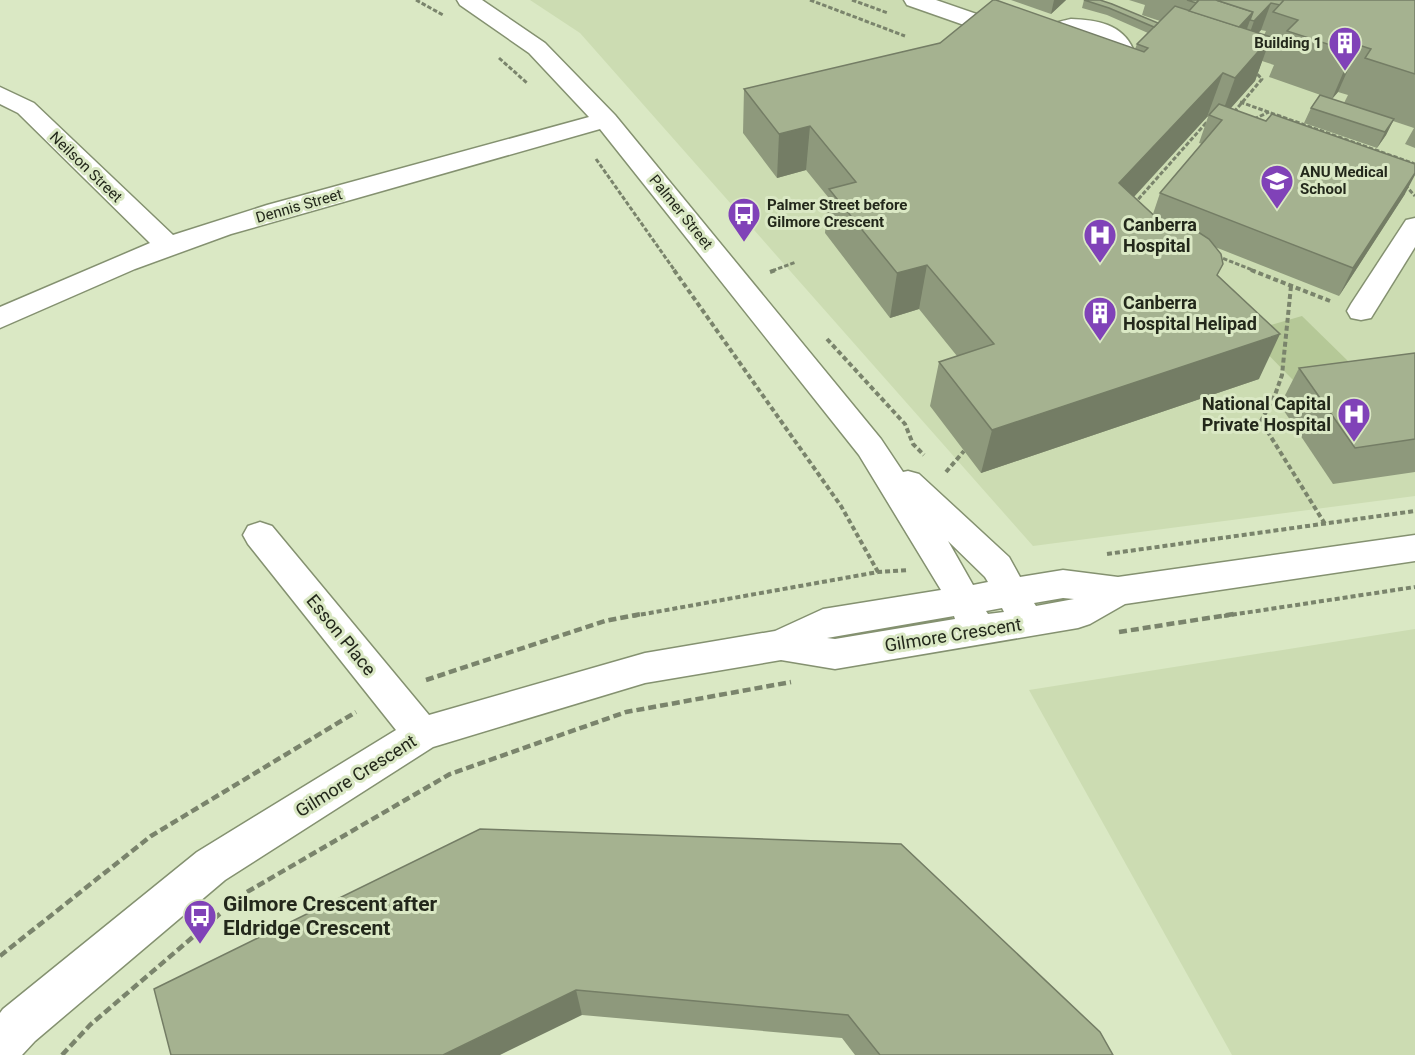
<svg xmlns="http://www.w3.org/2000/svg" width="1415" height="1055" font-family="Roboto,sans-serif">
	<rect width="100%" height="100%" fill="#dae8c4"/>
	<g fill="#ccdcb2">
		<path d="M530,0h885v496l-382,50 -453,-513z"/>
		<path d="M1415,629v426h-183l-203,-365z"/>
	</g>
	<path fill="#b5c897" d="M1302,316l48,47 -57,17 -47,-48z"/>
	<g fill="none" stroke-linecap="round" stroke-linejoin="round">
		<g stroke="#849170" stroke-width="3">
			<g id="minor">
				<path d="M457,0h25l63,43 70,72 266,324 22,33 5,-1 11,3 90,83 11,20 43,-7 55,7 297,-42v26l-290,43 -35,20 -12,4 -243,41 -54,-9 -136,23 -212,64 -208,133 -190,161 -13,14h-22v-42l3,-4 194,-157 199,-122 -148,-186 -5,-9 5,-9 12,-4 12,4 157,189 216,-62 130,-22 48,-22 118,-19 -82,-135 -259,-326 -369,105 -96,35 -135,59v-21l150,-64 -132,-130 -18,-9v-17l34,16 139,132 94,-30 322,-88 -60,-64 -69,-48zM948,541l37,36 3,5 -15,3zM1063,598l11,1 -38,7 -2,-3zM1002,608l2,4 -16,2 -2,-3zM954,616l1,3 -120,20 -8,-1z"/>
				<path d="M904,0h32l84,29 3,5 -3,5 -8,2 -8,-2 -97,-34z"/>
				<path d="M1071,19c26,1 51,5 62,30 -23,34 -75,26 -97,-6 3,-17 21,-21 35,-24zM1068,33c16,-1 35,0 43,16 -14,16 -40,8 -53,-7z"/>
				<path d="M1415,218v29l-44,71 -10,2 -10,-2 -4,-7 4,-7 55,-84z"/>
			</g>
		</g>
		<g stroke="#7a846c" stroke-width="3" stroke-dasharray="4.5 2" stroke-linecap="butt">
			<path d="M416,0l27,15"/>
			<path d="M810,0l95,36"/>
			<path d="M852,0l36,13"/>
			<path d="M499,58l28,25"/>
			<path d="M1240,102l175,62"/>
			<path d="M1234,112l28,-33 -8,-8"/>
			<path d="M1254,119l15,-7"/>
			<path d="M596,159l79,112"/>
			<path d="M1405,185l10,11"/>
			<path d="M1134,204l72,-81 4,1"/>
			<path d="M1217,256l38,15"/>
			<path d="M772,271l24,-9"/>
		</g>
		<g stroke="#7a846c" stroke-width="4" stroke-dasharray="5 3" stroke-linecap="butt">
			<path d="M674,270l167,236 37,66"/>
			<path d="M1251,270l79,31"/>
			<path d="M770,272l6,-2"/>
			<path d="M1291,286l-9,89 -7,20 -14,26 64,103"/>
			<path d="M827,339l78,85 8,20 11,11"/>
			<path d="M946,472l18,-21"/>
			<path d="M1107,554l308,-43"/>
			<path d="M633,616l245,-44 30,-2"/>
			<path d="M1224,616l191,-29"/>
		</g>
		<g stroke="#7a846c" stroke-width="4.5" stroke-dasharray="8 4" stroke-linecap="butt">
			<path d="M1119,632l115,-18"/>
			<path d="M426,680l179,-59 36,-7"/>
			<path d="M247,892l203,-118 176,-62 165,-30"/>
			<path d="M0,956l151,-120 205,-124"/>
			<path d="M62,1055l28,-30 132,-113"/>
		</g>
		<use href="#minor" fill="#fff" fill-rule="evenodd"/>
	</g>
	<g fill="#8e997c" fill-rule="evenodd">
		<path d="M1011,0h55l-15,14z"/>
		<path d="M1084,0l74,23 2,-2 -18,-6 3,-10 -16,-5h286v148l-10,-4 9,-16 -21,-7 -7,14 -9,13 -73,-25 7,-15 33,-5 4,-8 -10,-3 -6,7 -63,-22 5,-12 -12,-4 -7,20 -24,27 174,86 -66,102 -124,-49 3,29 41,103 -278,94 -51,-67 9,-44 18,-6 -38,-47 -29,9 -65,-85 3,-36 -22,-27 -29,8 -34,-45 1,-44 391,-40 2,-5 11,-11 -41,-18 -25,-7zM1261,30l5,1 -2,4 -6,-2zM1207,117h1l-9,26 3,1 -42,49 -7,21 -19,-17z"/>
		<path d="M1415,353v119l-82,12 -53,-79 19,-37z"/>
		<path d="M480,829l633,226h-258l-13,-17 -260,-23z"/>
	</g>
	<g fill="#747d65">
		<path d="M1054,0h12l-15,14z"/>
		<path d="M1271,3l-10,27 -17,19 10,-28z"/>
		<path d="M1253,12l-13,36 -6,-15z"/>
		<path d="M1271,37l-16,44 -34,38h-1l15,-41z"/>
		<path d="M1359,45l-21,47 -6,7 20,-47z"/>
		<path d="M1223,73l-16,44 -101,110 13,-44z"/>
		<path d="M1394,119l-8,16 -9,13 8,-16z"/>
		<path d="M810,126l-4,44 -29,8 2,-44z"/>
		<path d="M1415,173v2l-10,19 -66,102 14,-28z"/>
		<path d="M927,265l-8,44 -29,9 7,-45z"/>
		<path d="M1280,334l-21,45 -278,94 11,-43z"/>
		<path d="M576,990l6,25 -82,40h-57z"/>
	</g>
	<g fill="#a5b290" stroke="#747d65" stroke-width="1.5">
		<path d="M993,0h3l148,52 4,-4 -11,-4 38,-38 96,31 -36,41 -12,-5 -104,110 41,38 17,3 18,6 14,9 12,15 2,10 -6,11 63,59 -288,96 -53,-68 55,-18 -67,-79 -30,8 -68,-84 27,-7 -46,-56 -31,8 -35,-45 196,-46z"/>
		<path d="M1084,0h16l12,4 46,19 -4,4 -45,-19z"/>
		<path d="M1187,0h12l-3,3z"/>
		<path d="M1199,0h17l37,12 -14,15 -50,-16z"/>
		<path d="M1216,0h68l-4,5 -9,-2 -17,18 -4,-1 3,-8z"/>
		<path d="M1284,0h131v74l-50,-16 6,-9 -12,-4 -7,7 -65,-21 11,-11 -25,-8z"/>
		<path d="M1320,95l74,24 -9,13 -74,-24z"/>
		<path d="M1219,104l47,17 6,-7 143,50v9l-62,95 -193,-75 62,-73 -13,-5z"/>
		<path d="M1415,353v86l-60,9 -56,-80z"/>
		<path d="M480,829l421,15 199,188 13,23h-233l-32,-40 -272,-25 -133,65h-272l-17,-66z"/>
	</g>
	<defs>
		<g id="building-pin" transform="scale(1.725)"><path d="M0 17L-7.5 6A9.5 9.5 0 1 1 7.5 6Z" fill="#8042b8" stroke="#dae8c4"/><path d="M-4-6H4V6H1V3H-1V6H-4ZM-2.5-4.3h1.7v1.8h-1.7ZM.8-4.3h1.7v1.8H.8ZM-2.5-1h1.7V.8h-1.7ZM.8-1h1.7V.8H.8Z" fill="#fff"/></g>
		<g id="university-pin" transform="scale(1.725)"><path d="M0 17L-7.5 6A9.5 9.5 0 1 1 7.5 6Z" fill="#8042b8" stroke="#dae8c4"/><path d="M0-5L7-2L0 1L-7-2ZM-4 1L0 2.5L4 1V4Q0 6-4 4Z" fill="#fff"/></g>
		<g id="bus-pin" transform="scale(1.725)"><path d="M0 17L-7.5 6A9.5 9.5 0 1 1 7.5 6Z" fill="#8042b8" stroke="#dae8c4"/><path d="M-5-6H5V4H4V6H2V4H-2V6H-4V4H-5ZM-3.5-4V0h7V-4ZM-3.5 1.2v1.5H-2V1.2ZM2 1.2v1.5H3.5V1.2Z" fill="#fff"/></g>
		<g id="hospital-pin" transform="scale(1.725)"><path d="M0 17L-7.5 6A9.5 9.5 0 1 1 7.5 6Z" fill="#8042b8" stroke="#dae8c4"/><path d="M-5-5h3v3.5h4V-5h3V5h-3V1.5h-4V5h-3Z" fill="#fff"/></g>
	</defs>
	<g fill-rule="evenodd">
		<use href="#building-pin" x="1345" y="43"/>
		<use href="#university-pin" x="1277" y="181"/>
		<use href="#bus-pin" x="744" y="214"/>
		<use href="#hospital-pin" x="1100" y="235"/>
		<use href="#building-pin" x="1100" y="313"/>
		<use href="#hospital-pin" x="1354" y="414"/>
		<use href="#bus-pin" x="200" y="916"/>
	</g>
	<g text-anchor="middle" stroke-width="6" stroke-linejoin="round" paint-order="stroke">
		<g font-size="15" font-weight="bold" fill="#23281b" stroke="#dae8c4" text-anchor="start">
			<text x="1322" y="48" text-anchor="end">Building 1</text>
			<text x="1300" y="177">ANU Medical<tspan x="1300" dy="17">School</tspan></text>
			<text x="767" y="210">Palmer Street before<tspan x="767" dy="17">Gilmore Crescent</tspan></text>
		</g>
		<g font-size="15" fill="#23281b" stroke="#dae8c4">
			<text transform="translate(86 167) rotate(44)" y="5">Neilson Street</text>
			<text transform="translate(299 206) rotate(-16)" y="5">Dennis Street</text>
			<text transform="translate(681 212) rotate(51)" y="5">Palmer Street</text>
		</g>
		<g font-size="18" font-weight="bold" fill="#23281b" stroke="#dae8c4" text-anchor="start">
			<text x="1123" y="231">Canberra<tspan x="1123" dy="21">Hospital</tspan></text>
			<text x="1123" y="309">Canberra<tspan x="1123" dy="21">Hospital Helipad</tspan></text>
			<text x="1331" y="410" text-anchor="end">National Capital<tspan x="1331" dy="21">Private Hospital</tspan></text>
		</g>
		<g font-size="18" fill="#23281b" stroke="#dae8c4">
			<text transform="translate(341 635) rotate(51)" y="6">Esson Place</text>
			<text transform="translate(953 635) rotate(-9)" y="6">Gilmore Crescent</text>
			<text transform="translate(356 776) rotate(-32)" y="6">Gilmore Crescent</text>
		</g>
		<g font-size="21" font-weight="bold" fill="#23281b" stroke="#dae8c4" text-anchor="start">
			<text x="223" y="911">Gilmore Crescent after<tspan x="223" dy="24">Eldridge Crescent</tspan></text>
		</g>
	</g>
</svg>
